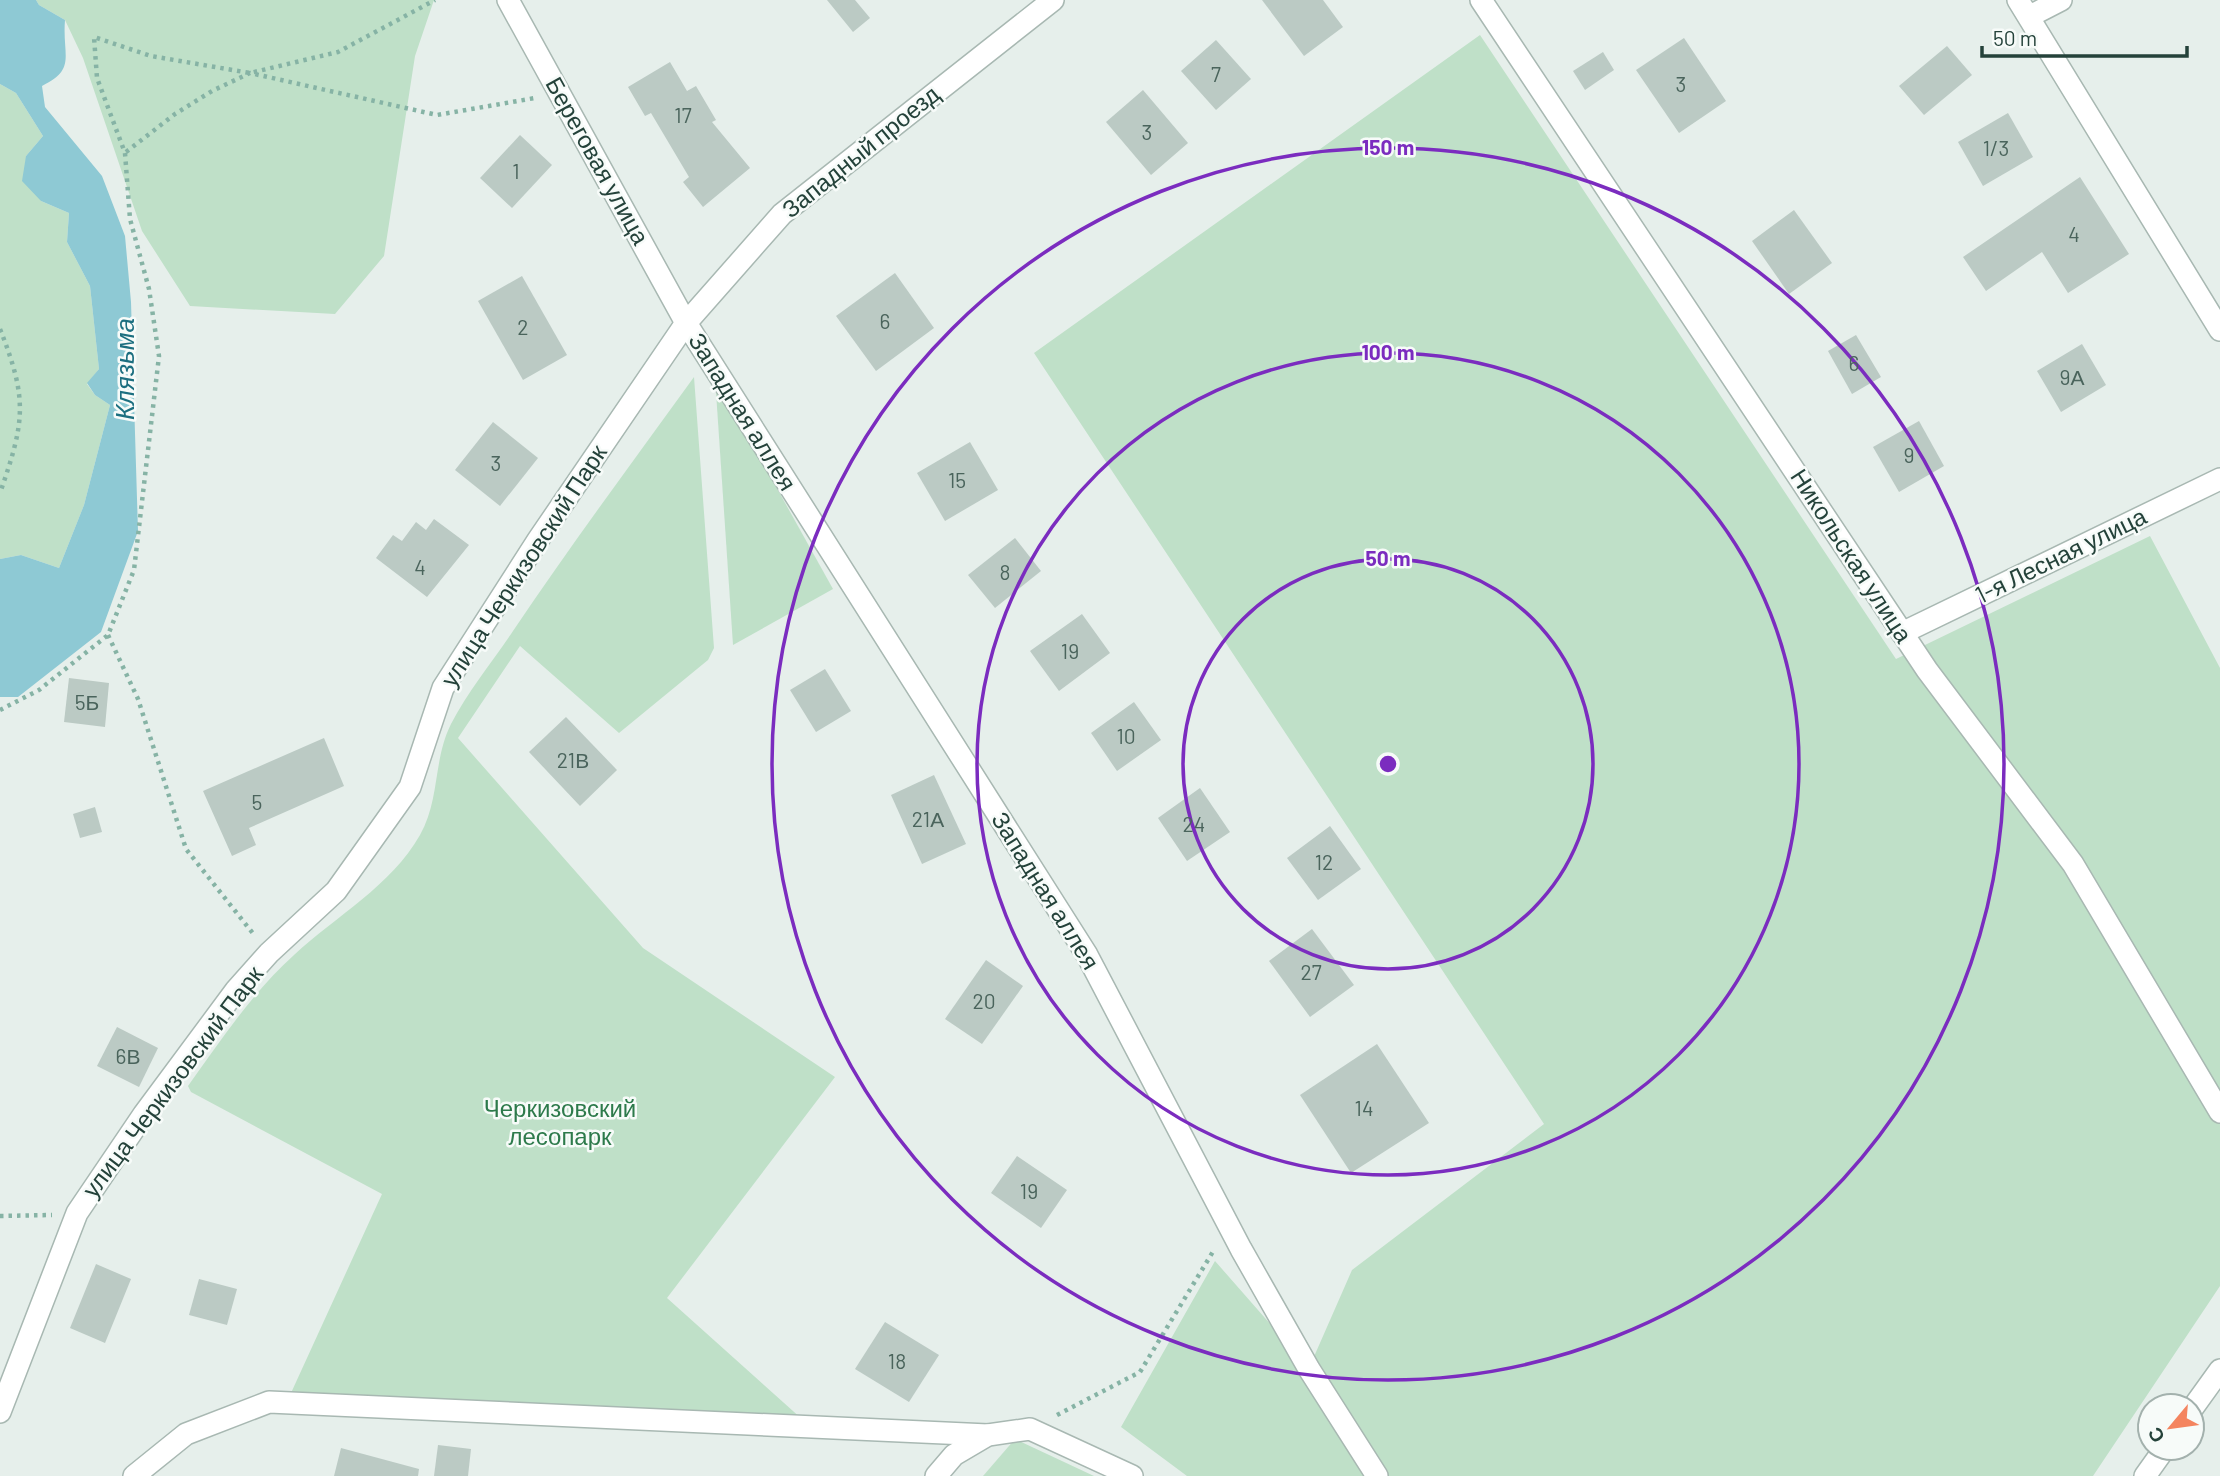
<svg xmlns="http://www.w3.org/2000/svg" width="2220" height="1476" font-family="Barlow,sans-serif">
	<rect width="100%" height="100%" fill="#e6efeb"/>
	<g fill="#bfe0c8">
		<path d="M36,0h398l-19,56 -31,200 -49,58 -145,-8 -48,-75 -59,-173 -18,-38 -26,-15z"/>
		<path d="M1480,35l416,624 254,-123 70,132v618l-127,190h-906l-66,-49 94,-166 94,107 43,-98 192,-146 -510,-771z"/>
		<path d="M0,84l16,9 27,43 -17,20 15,45 28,12 -2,29 23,44 9,83 -12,15 8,11 15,10 -26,100 -25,63 -38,-13 -21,4z"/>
		<path d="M694,377l20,271 -6,12 -89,73 -99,-87 -62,92 185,210 192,129 -168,221 155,139 -531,-44 91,-199 -191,-102 -3,-6c33,-46 64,-93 106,-131 42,-39 97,-69 126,-120 20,-35 13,-75 31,-111 17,-33 42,-63 62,-93 58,-86 120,-170 181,-254z"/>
		<path d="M715,377l118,212 -100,56z"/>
		<path d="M1015,1439l79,37h-111z"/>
	</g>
	<path fill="#8ec9d4" d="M0,0h36l3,5 26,15c-3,36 12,49 -23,66l3,21 57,69 23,60 6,66 7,229 -37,101 -83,65h-18v-138l21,-4 38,13 25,-63 26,-100 -15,-10 -8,-12 12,-14 -9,-83 -23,-44 2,-29 -28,-12 -19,-20 4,-25 17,-20 -27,-43 -16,-9z"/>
	<g fill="#bbcac4">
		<path d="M827,0h28l15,18 -17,14z"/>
		<path d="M1262,0h61l20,27 -39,29z"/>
		<path d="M1684,38l42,63 -47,32 -43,-63z"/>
		<path d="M1216,40l35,39 -35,31 -35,-39z"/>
		<path d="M1947,46l25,29 -48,40 -25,-29z"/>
		<path d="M1603,52l11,18 -29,20 -12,-19z"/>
		<path d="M670,62l17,29 9,-5 20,34 -4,2 38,46 -47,39 -20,-25 6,-5 -38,-64 -6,3 -17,-29z"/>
		<path d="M1143,90l45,53 -37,32 -45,-53z"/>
		<path d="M2008,113l25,44 -50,29 -25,-44z"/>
		<path d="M520,135l32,30 -40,43 -32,-30z"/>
		<path d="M2080,177l49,77 -61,39 -26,-41 -56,39 -23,-34z"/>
		<path d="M1794,210l38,53 -43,31 -37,-53z"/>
		<path d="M895,273l39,55 -58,43 -40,-55z"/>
		<path d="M522,276l45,79 -44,25 -45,-79z"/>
		<path d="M1856,335l25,42 -29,17 -24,-43z"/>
		<path d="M2082,344l24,41 -45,27 -24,-41z"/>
		<path d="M1919,421l25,45 -45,26 -26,-45z"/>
		<path d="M493,422l45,36 -38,48 -45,-36z"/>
		<path d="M970,442l28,48 -53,31 -28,-48z"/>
		<path d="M434,519l35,26 -42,52 -51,-39 17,-23 9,6 14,-19 10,8z"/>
		<path d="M1015,538l26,33 -46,37 -27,-33z"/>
		<path d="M1082,614l28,39 -51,38 -29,-40z"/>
		<path d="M825,669l26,42 -35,21 -26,-42z"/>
		<path d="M69,678l40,5 -4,44 -41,-5z"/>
		<path d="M1134,702l27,38 -44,31 -26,-38z"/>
		<path d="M566,717l51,53 -37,36 -51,-54z"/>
		<path d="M324,738l20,48 -95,42 7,17 -24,11 -29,-65z"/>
		<path d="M934,775l32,69 -44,20 -31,-69z"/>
		<path d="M1200,788l30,44 -43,29 -29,-43z"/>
		<path d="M95,807l7,25 -22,6 -7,-24z"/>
		<path d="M1330,826l31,43 -43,31 -31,-42z"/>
		<path d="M1312,929l42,56 -44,32 -41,-56z"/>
		<path d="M986,960l37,26 -41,58 -37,-25z"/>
		<path d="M117,1027l41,21 -19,39 -42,-21z"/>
		<path d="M1377,1044l52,79 -78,50 -51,-78z"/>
		<path d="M1017,1156l50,34 -26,38 -50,-35z"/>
		<path d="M96,1264l35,15 -26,64 -35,-15z"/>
		<path d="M199,1279l38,10 -10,36 -38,-10z"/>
		<path d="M885,1322l54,33 -30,47 -54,-33z"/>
		<path d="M438,1445l33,4 -3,27h-34z"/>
		<path d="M341,1448l78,21 -1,7h-84z"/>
	</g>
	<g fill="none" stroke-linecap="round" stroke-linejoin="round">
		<g stroke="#a8b8b2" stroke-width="24">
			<g id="street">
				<path d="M508,0l178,323 401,632 154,294 68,120 68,107"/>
				<path d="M1481,0l446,670 146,194 147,248"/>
				<path d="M2018,0l202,330"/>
				<path d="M2030,16l31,-16"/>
				<path d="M1902,633l318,-154"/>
				<path d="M2192,1409l28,-39"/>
				<path d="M0,1412l77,-199 67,-99 92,-124 33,-37 67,-62 74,-104 33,-99 95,-148 148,-217 96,-109 271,-214"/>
				<path d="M134,1476l52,-42 83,-32 719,33"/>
				<path d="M936,1476l18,-21 34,-20 42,-6 102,47"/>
				<path d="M2145,1476l20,-28"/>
			</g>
		</g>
		<g stroke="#86b3a5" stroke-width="4.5" stroke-dasharray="3.5 5" stroke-linecap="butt">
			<path d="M126,152l49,-38 37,-23 38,-18 187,42 98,-17"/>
			<path d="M0,329c28,71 25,92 0,164"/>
			<path d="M108,635l30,64 48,150 69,87"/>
			<path d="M0,710l39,-20 69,-55 26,-65 25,-214 -10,-67 -19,-70 -5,-66 -28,-75 -3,-41 57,19 99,17 88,-21 97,-52"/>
			<path d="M0,1216l52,-1"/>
			<path d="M1057,1415l83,-43 74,-122"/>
		</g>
		<use href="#street" stroke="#fff" stroke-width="21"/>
	</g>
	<g fill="none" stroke="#7b2cbf" stroke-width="3.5">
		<circle cx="1388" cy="764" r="205"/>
		<circle cx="1388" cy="764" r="411"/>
		<circle cx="1388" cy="764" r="616"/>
	</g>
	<g text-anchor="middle" stroke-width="5" stroke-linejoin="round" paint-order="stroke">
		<g font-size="21" fill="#4a645c">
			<text x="1216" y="82">7</text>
			<text x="1681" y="92">3</text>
			<text x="683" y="123">17</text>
			<text x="1147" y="140">3</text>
			<text x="1996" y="156">1/3</text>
			<text x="516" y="179">1</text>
			<text x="2074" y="242">4</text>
			<text x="885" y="329">6</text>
			<text x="523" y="335">2</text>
			<text x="1854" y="371">6</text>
			<text x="2072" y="385">9А</text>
			<text x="1909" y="463">9</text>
			<text x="496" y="471">3</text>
			<text x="957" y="488">15</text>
			<text x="420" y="575">4</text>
			<text x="1005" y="580">8</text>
			<text x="1070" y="659">19</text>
			<text x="87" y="710">5Б</text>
			<text x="1126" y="744">10</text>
			<text x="573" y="768">21В</text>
			<text x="257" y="810">5</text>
			<text x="928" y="827">21А</text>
			<text x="1194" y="832">24</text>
			<text x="1324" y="870">12</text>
			<text x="1311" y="980">27</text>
			<text x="984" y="1009">20</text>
			<text x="128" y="1064">6В</text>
			<text x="1364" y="1116">14</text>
			<text x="1029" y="1199">19</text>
			<text x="897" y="1369">18</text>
		</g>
		<g font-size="24" fill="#24423a" stroke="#f7fbf9">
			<text transform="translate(861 152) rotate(-39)" y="8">Западный проезд</text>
			<text transform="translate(597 161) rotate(61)" y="8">Береговая улица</text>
			<text transform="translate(742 412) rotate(58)" y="8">Западная аллея</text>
			<text transform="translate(1851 556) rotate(57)" y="8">Никольская улица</text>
			<text transform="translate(2061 556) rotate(-26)" y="8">1-я Лесная улица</text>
			<text transform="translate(524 566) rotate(-57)" y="8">улица Черкизовский Парк</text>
			<text transform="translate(1045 891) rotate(58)" y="8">Западная аллея</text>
			<text transform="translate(173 1082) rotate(-53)" y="8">улица Черкизовский Парк</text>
		</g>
		<g font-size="24" fill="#2d7a4b" stroke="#f7fbf9">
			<text x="560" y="1117">Черкизовский<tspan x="560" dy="28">лесопарк</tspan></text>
		</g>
		<g font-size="26" font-style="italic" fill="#1c6f80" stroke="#f7fbf9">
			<text transform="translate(125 369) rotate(-90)" y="9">Клязьма</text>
		</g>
	</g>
	<circle cx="1388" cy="764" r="10" fill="#7b2cbf" stroke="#f7fbf9" stroke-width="3.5"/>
	<g font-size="21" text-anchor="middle" font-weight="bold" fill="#7b2cbf" stroke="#f7fbf9" stroke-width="5" stroke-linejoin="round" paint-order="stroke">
		<text x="1388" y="155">150 m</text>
		<text x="1388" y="360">100 m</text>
		<text x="1388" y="566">50 m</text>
	</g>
	<g transform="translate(2171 1427) rotate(241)"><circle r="33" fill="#f7fbf9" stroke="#a3b1ad" stroke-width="2"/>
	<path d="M0-5L12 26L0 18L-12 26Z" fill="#f4845f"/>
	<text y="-10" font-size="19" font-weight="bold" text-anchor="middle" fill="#24423a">С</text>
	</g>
	<path d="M1982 46v10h205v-10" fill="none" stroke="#24423a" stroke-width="3.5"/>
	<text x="1993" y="46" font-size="21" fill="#24423a" stroke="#f7fbf9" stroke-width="5" paint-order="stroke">50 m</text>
</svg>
